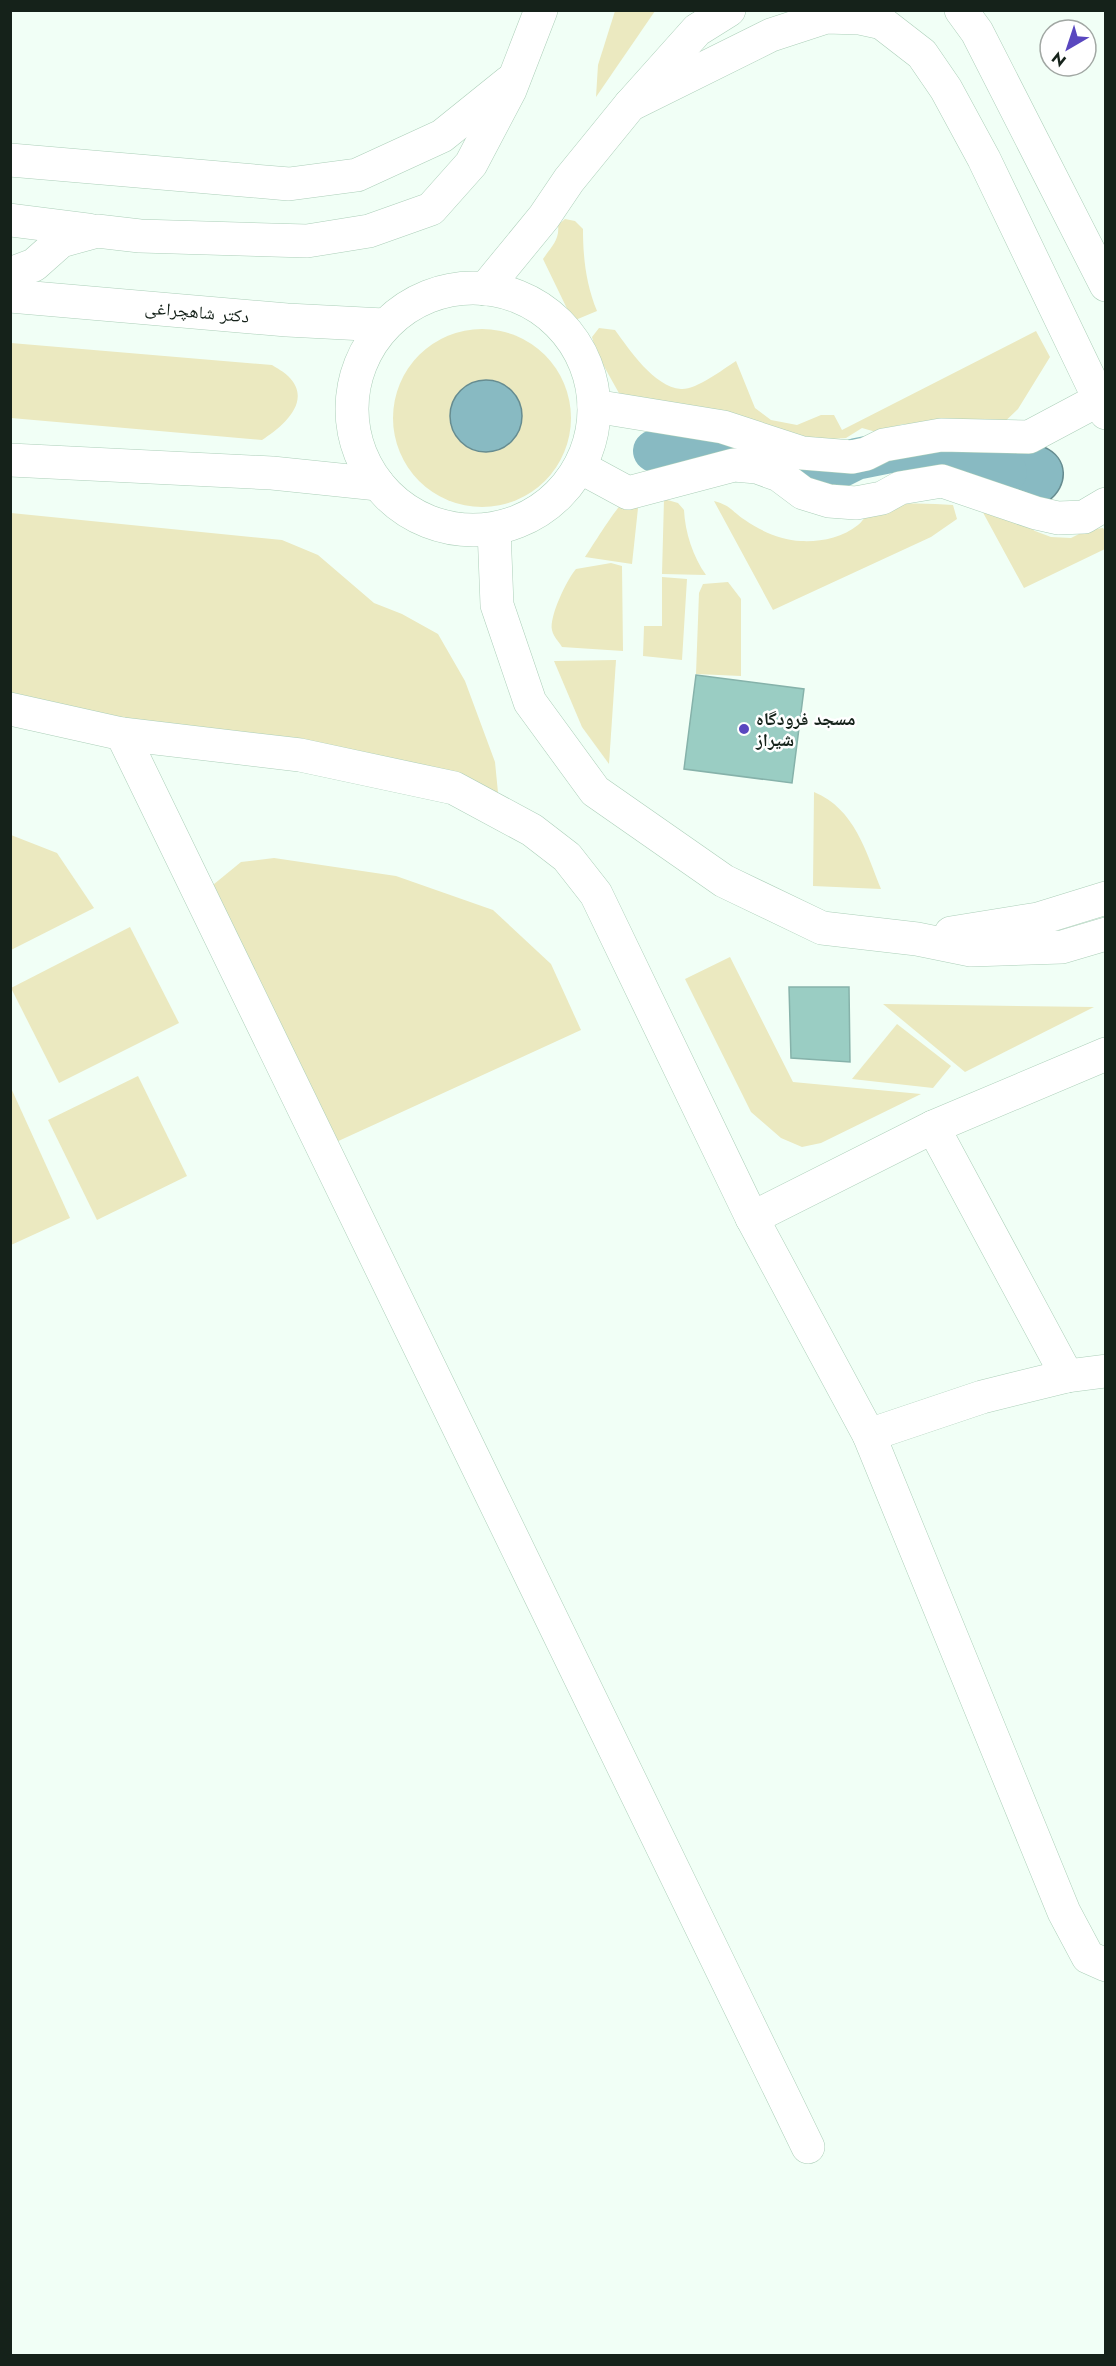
<svg xmlns="http://www.w3.org/2000/svg" width="1116" height="2366" font-family="Jost,'Noto Naskh Arabic',sans-serif">
	<rect width="100%" height="100%" fill="#f1fff6"/>
	<g fill="#ebe9c0">
		<path d="M615,11h40l-59,86 2,-32z"/>
		<path d="M565,219l10,2 8,8c0,29 3,55 14,82l-24,10 -30,-62c8,-12 17,-19 15,-34z"/>
		<path d="M599,328l16,2c14,19 39,57 66,59 15,1 41,-19 55,-28l19,47 16,12 26,5 24,-10h13l8,15 194,-99 14,26 -32,52 -23,22 -92,-7 -27,8 -14,-4 -16,10 -29,2 -197,-45 -24,-43 -4,-15z"/>
		<circle cx="482" cy="418" r="89"/>
		<path d="M11,343l261,22c5,3 12,7 16,11 26,25 -6,51 -26,64l-251,-22z"/>
		<path d="M639,499l-7,65 -47,-7c7,-10 33,-53 40,-56 4,-1 10,-1 14,-2z"/>
		<path d="M664,499l14,4 6,7c1,22 9,47 22,65l-44,-1z"/>
		<path d="M714,501c18,5 17,10 31,19 15,11 37,20 56,21 19,1 41,-3 57,-16 4,-3 8,-10 13,-13 25,-12 56,-8 82,-7l4,14 -26,18 -158,73z"/>
		<path d="M980,507l37,11 18,13 16,6 20,1 16,-8 16,-2 2,3v18l-81,39z"/>
		<path d="M11,513l271,27 36,15 56,48 28,11 36,20 27,47 30,81 5,51 -26,-19 -463,-68z"/>
		<path d="M611,563l11,3 1,85 -61,-4c-3,-5 -9,-11 -10,-17 -3,-13 15,-51 24,-61z"/>
		<path d="M662,577l25,2 -5,81 -39,-4 1,-30h18z"/>
		<path d="M728,582l13,17v77l-45,-2 3,-81 4,-9z"/>
		<path d="M616,660l-7,104 -27,-37 -28,-66z"/>
		<path d="M814,792c41,17 52,60 67,97l-68,-3z"/>
		<path d="M11,835l46,18 37,55 -83,42z"/>
		<path d="M274,858l122,18 97,34 58,54 30,66 -247,113 -126,-254 33,-27z"/>
		<path d="M130,927l49,96 -120,60 -48,-95z"/>
		<path d="M730,957l63,125 128,12 -100,49 -19,4 -21,-9 -30,-26 -66,-133z"/>
		<path d="M883,1004h1l210,3 -129,65z"/>
		<path d="M897,1024l54,42 -18,22 -81,-9z"/>
		<path d="M138,1076l49,100 -90,44 -49,-100z"/>
		<path d="M11,1088l59,130 -59,27h-1z"/>
	</g>
	<g fill="#88bac2" stroke="#668c90" stroke-width="1.5">
		<circle cx="486" cy="416" r="36"/>
		<path d="M1044,447c25,11 25,39 4,54l-40,-15c-4,-13 -2,-24 8,-34z"/>
	</g>
	<g fill="none" stroke-linecap="round" stroke-linejoin="round">
		<path stroke="#88bac2" stroke-width="42" d="M654,451l44,-14 28,-1 29,10 24,18 19,7 20,1 20,-4 18,-9 50,-10 100,23"/>
	</g>
	<g fill="#9acdc3" stroke="#86b2aa" stroke-width="1.5">
		<path d="M696,675l108,14 -12,94 -108,-14z"/>
		<path d="M789,987h60l1,75 -59,-4z"/>
	</g>
	<g fill="none" stroke-linecap="round" stroke-linejoin="round">
		<g stroke="#accfb9" stroke-width="34">
			<g id="minor">
				<path d="M10,160l279,24 68,-9 85,-39 67,-54"/>
				<path d="M10,220l79,10"/>
				<path d="M10,274l24,-9 27,-24 36,-10 43,5 167,5 62,-10 62,-22 40,-45 39,-74 31,-80"/>
				<path d="M594,406l129,21 79,26 50,4 14,-3 18,-9 57,-10 88,2 77,-41"/>
				<path d="M580,467l48,26 106,-28 23,2 22,8 24,18 26,8 27,2 26,-5 18,-10 42,-7 94,32 22,5 26,-1 22,-13"/>
				<path d="M10,709l112,25 178,21 154,33 78,42 35,27 29,37 156,324 117,217 113,-38 85,-21 39,-5"/>
				<path d="M122,734l686,1413"/>
				<path d="M933,1127l134,249"/>
				<path d="M752,1218l181,-91 173,-73"/>
				<path d="M869,1435l195,477 24,45 18,8"/>
			</g>
		</g>
		<g stroke="#accfb9" stroke-width="34">
			<g id="major">
				<path d="M961,10l16,22 129,253"/>
				<path d="M630,105l141,-70 55,-18 33,1 23,5 40,31 24,35 38,70 122,254"/>
				<circle cx="473" cy="409" r="121"/>
				<path d="M485,289l59,-72 25,-37 61,-75 67,-75 32,-20"/>
				<path d="M10,296l277,24 97,5"/>
				<path d="M10,460l262,13 106,11"/>
				<path d="M494,529l3,76 33,97 65,89 129,90 98,47 95,11 54,11 91,-3 44,-13"/>
				<path d="M951,933l87,-14 68,-21"/>
			</g>
		</g>
		<use href="#minor" stroke="#fff" stroke-width="33"/>
		<use href="#major" stroke="#fff" stroke-width="33"/>
	</g>
	<circle fill="#5947bf" stroke="#fff" stroke-width="2" cx="744" cy="729" r="6"/>
	<g text-anchor="middle" stroke-width="5" stroke-linejoin="round" paint-order="stroke">
		<g font-size="18" fill="#15221a" stroke="#fff">
			<text transform="translate(197 312) rotate(5)" y="6">دکتر شاهچراغی</text>
		</g>
		<g font-size="18" font-weight="bold" fill="#15221a" stroke="#fff" text-anchor="start">
			<text x="756" y="725">مسجد فرودگاه<tspan x="756" dy="21">شیراز</tspan></text>
		</g>
	</g>
	<rect width="1116" height="2366" fill="none" stroke="#15221a" stroke-width="24"/>
	<g transform="translate(1068 48) rotate(219)"><circle r="28" fill="#ffffff" stroke="#a1a7a3" stroke-width="1.5"/>
	<path d="M0-4.5L10 22L0 15L-10 22Z" fill="#5947bf"/>
	<text y="-9" font-size="16" font-weight="bold" text-anchor="middle" fill="#15221a">N</text>
	</g>
</svg>
